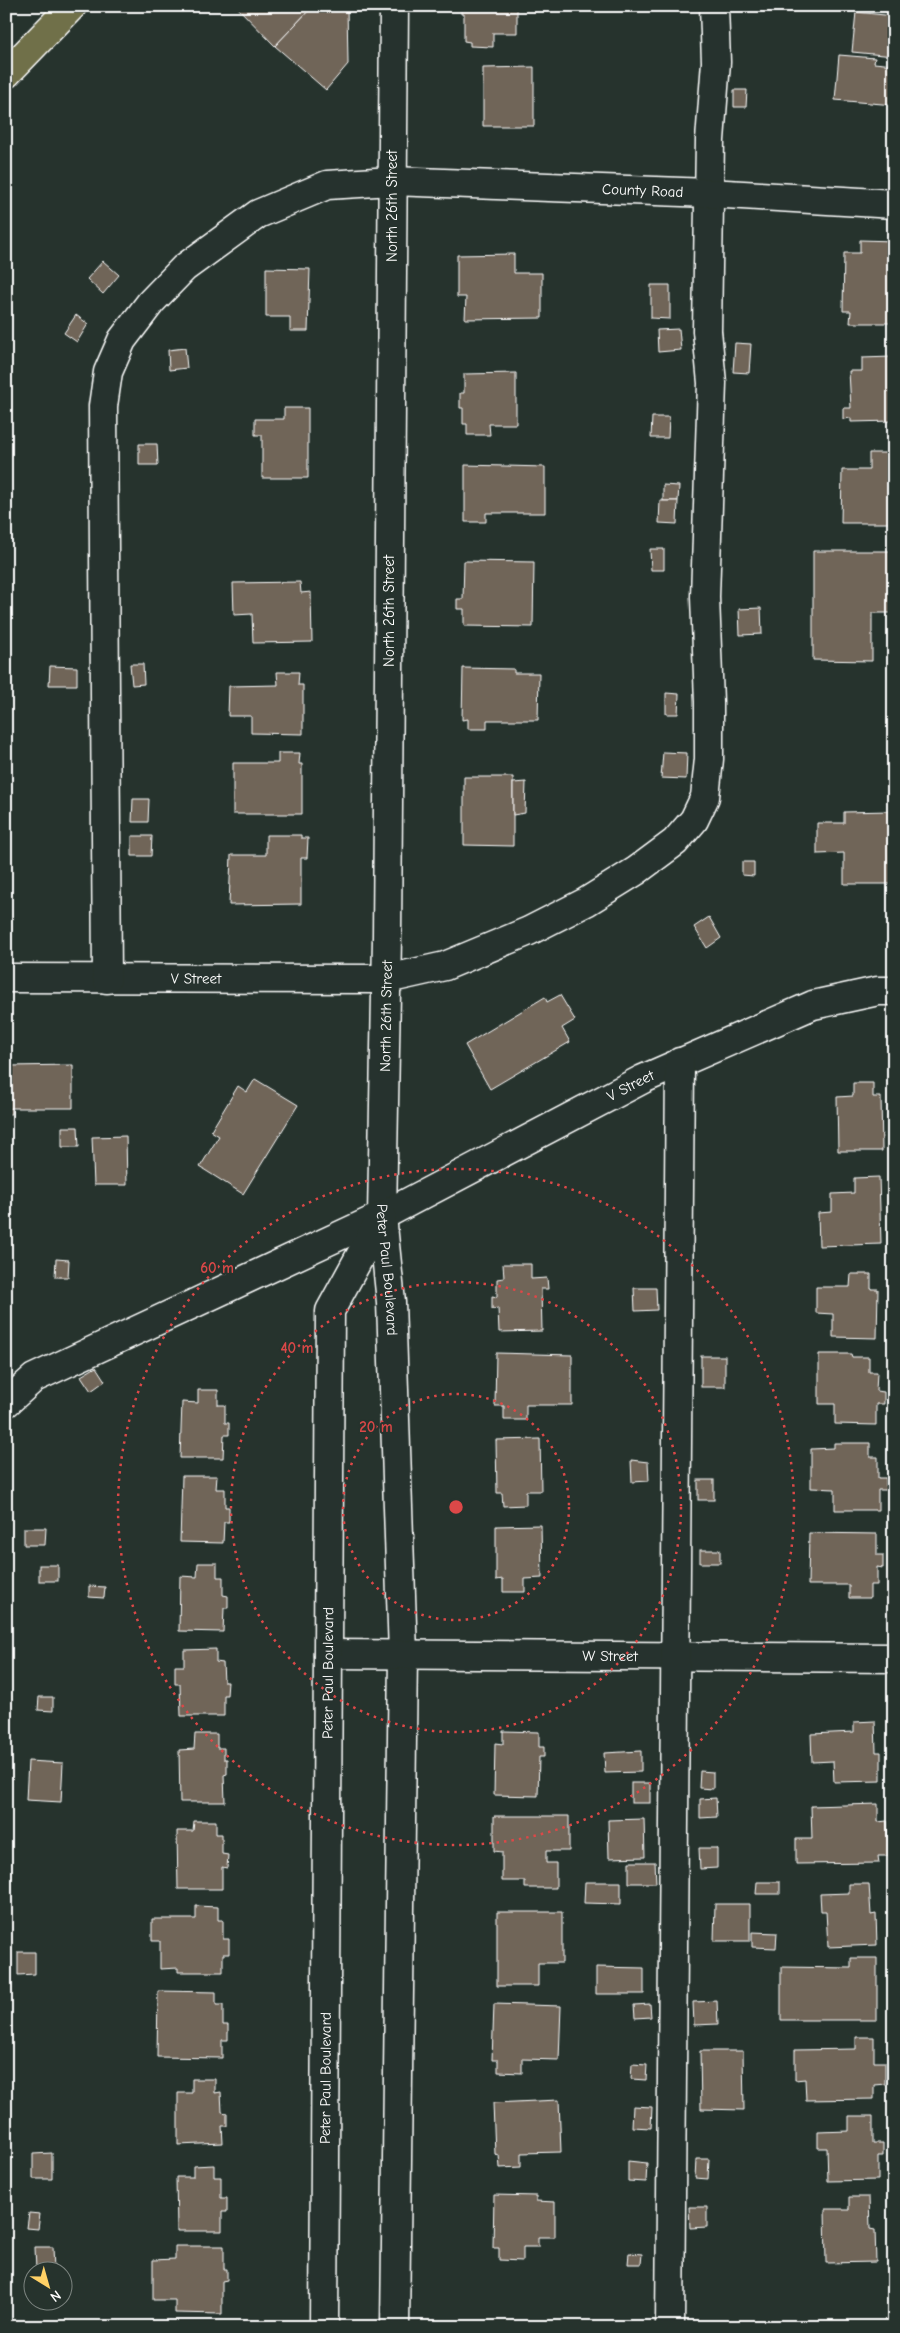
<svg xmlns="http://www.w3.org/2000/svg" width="900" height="2333" font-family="'Comic Neue',sans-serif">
	<rect width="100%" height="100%" fill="#26332d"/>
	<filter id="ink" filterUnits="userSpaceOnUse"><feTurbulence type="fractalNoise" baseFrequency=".02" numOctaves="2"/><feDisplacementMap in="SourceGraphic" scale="10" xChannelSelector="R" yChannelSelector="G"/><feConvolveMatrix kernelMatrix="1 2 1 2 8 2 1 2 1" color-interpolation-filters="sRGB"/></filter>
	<g filter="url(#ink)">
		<g fill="#706559" stroke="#fff">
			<path d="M236,6h77l-38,40z"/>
			<path d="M313,6h34l1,58 -22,26 -51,-44z"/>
			<path d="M461,6h56v27h-24v14l-23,-1v-4l-6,-1v-27h-3z"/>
			<path d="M856,12l38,4v40l-42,-4z"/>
			<path d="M839,55l36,3 -1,5 20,2v40l-59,-5z"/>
			<path d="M534,67v59h-51v-58z"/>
			<path d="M734,90h13l-1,17h-12z"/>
			<path d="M860,240l34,1v82h-44l1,-12h-8l1,-58h16z"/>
			<path d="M514,254v19h28v45l-77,1 1,-22h-9v-42z"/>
			<path d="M103,261l16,14 -16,19 -16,-15z"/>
			<path d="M266,268l44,1 -2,62h-18v-14h-24z"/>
			<path d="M651,285h19v34l-19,-1z"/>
			<path d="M76,315l12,9 -11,18 -13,-9z"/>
			<path d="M679,329l2,21 -23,2 -1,-22z"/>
			<path d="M735,343l16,1 -2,29 -16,-1z"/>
			<path d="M185,348l2,20 -18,2 -1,-20z"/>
			<path d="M892,357l2,64 -43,1v-4l-8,1v-11h8l-2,-37h13v-13z"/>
			<path d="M516,373v51h-27l1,11h-23v-11h-4v-16h-3v-15h4v-19z"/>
			<path d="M284,408h24v70h-46v-43h-7v-16h29z"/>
			<path d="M652,417h17l-1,21h-17z"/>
			<path d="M139,444h18l1,21h-19z"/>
			<path d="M869,453h21l-1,26h5v25l-3,-1v20h-50l1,-53h27z"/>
			<path d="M465,465l80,2v46h-59v9h-21z"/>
			<path d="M663,485l16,1 -1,15h-15z"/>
			<path d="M660,501h18l-1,23 -18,-1z"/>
			<path d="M650,549h14v21h-13z"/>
			<path d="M813,551h81v62h-22v48l-59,-1z"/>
			<path d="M464,561l70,1 -1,65 -69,-1v-17h-7v-10h6z"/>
			<path d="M300,582l1,11 10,-1 1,50 -59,1 -1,-29 -18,1 -1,-32z"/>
			<path d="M761,608l1,26 -22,1 -1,-26z"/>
			<path d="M130,664h13l1,20 -12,1z"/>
			<path d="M50,666l27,1v18h-28z"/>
			<path d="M463,668l51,1v4h25l-1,47h-51v9h-19v-10l-6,1z"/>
			<path d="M277,672h22l-1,13h5v49l-52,-1v-17h-23l1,-30 49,-1z"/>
			<path d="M666,693l13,1 -1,20h-12z"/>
			<path d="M663,752l24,1 -1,26 -25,-1z"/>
			<path d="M278,753h22l-1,11h3v50h-69v-51h45z"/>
			<path d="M464,777h49v69l-49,-1z"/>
			<path d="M526,782l-1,31 -12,2v-32z"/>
			<path d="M133,799h16l-1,23h-16z"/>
			<path d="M891,811l2,73h-49v-31l-27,1v-31h27v-11z"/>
			<path d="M266,835h35v3h7l-1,20h-6v46l-72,1 2,-50h35z"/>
			<path d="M132,836h20l-1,20h-19z"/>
			<path d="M742,862h12v14l-12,-1z"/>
			<path d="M709,917l12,21 -14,10 -13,-21z"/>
			<path d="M560,995l15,25 -13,8 8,14 -80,47 -25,-44 80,-48 2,5z"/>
			<path d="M6,1048h3l1,18 63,-1v43h-62v6h-5z"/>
			<path d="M255,1079l43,26 -55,89 -43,-27 19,-31 -8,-5 27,-45 9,6z"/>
			<path d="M853,1083h20v14h8l1,54h-44l-1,-54 16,-1z"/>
			<path d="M62,1127h16l1,20h-17z"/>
			<path d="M126,1136l1,49h-33l-2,-48z"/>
			<path d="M879,1177l2,67 -62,2 -1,-33 14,-1v-18l22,-1v-15z"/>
			<path d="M56,1259l13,1 -1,17h-13z"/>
			<path d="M503,1264h28v15l16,-1 1,11h-7l1,42 -43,1 -1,-24 -6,1v-13l5,1v-18l7,-1z"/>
			<path d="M851,1274h20v15h7l-1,49 -44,-1v-23l-17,-1v-26h34z"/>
			<path d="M634,1288h22l1,22 -22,1z"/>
			<path d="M496,1353l76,2v50h-46v15h-22v-14h-9z"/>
			<path d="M819,1354h32l1,3h17v15h8l-1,19 8,1v12h-8v21l-41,-1v-20h-16z"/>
			<rect x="701" y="1356" width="24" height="31"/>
			<path d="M96,1367l9,14 -14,10 -10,-15z"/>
			<path d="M198,1390h20v15h7v18h4v12h-5l-1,23h-43l2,-56 16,1z"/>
			<path d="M540,1439l1,52h-15v14l-23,1 -1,-13h-5l-1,-53z"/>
			<path d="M834,1443h36v14h8v21h8v12h-8v20h-43v-21l-24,-1v-39l23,-1z"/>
			<path d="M631,1460l17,2 1,19 -17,1z"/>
			<path d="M182,1476h35l-1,13h9v18h4v15h-5l-1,21 -43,-1z"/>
			<rect x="698" y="1480" width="16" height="20"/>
			<path d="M541,1525l1,53 -17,1v13h-22v-13l-7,1v-54z"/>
			<path d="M24,1528h22l-1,17h-21z"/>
			<path d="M809,1533l68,1v21h6v13l-6,-1v18h-7v13h-21v-13h-41z"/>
			<rect x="700" y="1550" width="20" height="13"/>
			<path d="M198,1563h19v14h6v18l5,1v12h-4l-1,24 -44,-1 1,-55 17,1z"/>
			<rect x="39" y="1565" width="19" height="16"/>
			<path d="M89,1586l16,1 -1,11 -15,-1z"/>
			<path d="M216,1649v13l7,1 1,19h4l-1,13h-3v21h-43l-1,-32h-5v-18h9v-16z"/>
			<path d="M39,1697h14v14l-15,-1z"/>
			<path d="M875,1721l1,31h5v29l-47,1 -1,-21 -21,1 -1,-28 43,-2v-10z"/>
			<path d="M503,1731l36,1v15h5v10h-5l-1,39 -44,-1 1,-52 8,1z"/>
			<path d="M195,1734h22v14h7v11h3v15l-3,1 1,27h-45l-1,-52 15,-1z"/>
			<path d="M641,1751v21l-36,1 -1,-20z"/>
			<path d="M28,1761l35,2 -2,39 -35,-2z"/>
			<path d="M700,1771l13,1v17l-14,-1z"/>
			<rect x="631" y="1783" width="19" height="20"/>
			<path d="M716,1798l1,19 -17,1v-19z"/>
			<path d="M878,1804v18l9,-1 1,35h-10l1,7 -83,1v-25h16l-1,-33z"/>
			<path d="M494,1816h75v35h-23v12h10v25h-31v-7h-23v-29l-8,-1z"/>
			<path d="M644,1819l1,38 -36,1 -1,-38z"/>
			<path d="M194,1821h22v13h6v20l6,1 -1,13 -5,-1v22h-44l-1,-58h16z"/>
			<path d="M699,1848h18v20l-17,1z"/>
			<path d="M629,1862h26l1,21h-27z"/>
			<path d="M585,1882h36v22l-37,-1z"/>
			<path d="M757,1882h23v12h-24z"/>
			<path d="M849,1884h20l2,31 5,-1 1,31 -49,2 -2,-36h-5l-1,-17 29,-1z"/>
			<path d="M715,1904h35v37h-36z"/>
			<path d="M196,1906l22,1v13h5v19h6v15h-6v18h-45v-4l-18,1v-28h-8v-22h44z"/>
			<path d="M497,1912h65v51h-24v23h-41z"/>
			<path d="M752,1932l25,1 -1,15 -24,-1z"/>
			<path d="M18,1952h17v22l-17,1z"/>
			<path d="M851,1958h26v62h-96v-53l70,1z"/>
			<path d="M596,1967l48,1v26h-48z"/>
			<path d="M158,1991l58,1v13h7v20h5v15h-6v18l-65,-1z"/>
			<path d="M717,2001l1,23 -24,1 -1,-23z"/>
			<path d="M494,2004l67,2 -2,54 -37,-1v14l-24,-1v-12h-6z"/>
			<path d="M650,2004l1,13 -16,1 -1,-13z"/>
			<path d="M856,2037h18v25h11v22l-11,1v14l-68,1 -1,-21 -10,1v-30l61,-1z"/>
			<path d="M700,2051h43l1,59 -43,-1z"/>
			<path d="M632,2064l15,1 -1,15 -15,-1z"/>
			<path d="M192,2079h23v14l6,-1 1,20 5,1v13h-5l1,17 -45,2v-52h14z"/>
			<path d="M559,2100l2,52 -40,1v14l-21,1 -1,-13 -4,-1 -2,-51z"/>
			<path d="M633,2106l19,1 -1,21 -19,-1z"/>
			<path d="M849,2116h24v27h10v13h-5v24l-50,1 -1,-33h-9v-16l31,-1z"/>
			<path d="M52,2153v26h-19v-25z"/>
			<path d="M696,2159h13l-1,20 -13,-1z"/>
			<path d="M628,2161l19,2 -1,19 -18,-1z"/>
			<path d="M214,2165v12h7v21h6v14h-5v19h-45l-1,-54h17v-11z"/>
			<path d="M494,2195l42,1v5l19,1v35h-17v10h-15v14l-24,-1v-12h-6z"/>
			<path d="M849,2197h20l1,32 5,1 1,32 -50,1 -1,-54h24z"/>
			<path d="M689,2207h18v20l-17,1z"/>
			<path d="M29,2213l11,1 -2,15 -11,-1z"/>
			<path d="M175,2246h49v23h3v11l-5,1v33l-47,-1v-13h-22v-40l22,-1z"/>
			<path d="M35,2247h18l1,23h-18z"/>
			<path d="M629,2253l13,1 -1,10h-13z"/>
		</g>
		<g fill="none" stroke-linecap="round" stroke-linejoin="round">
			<g stroke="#fff" stroke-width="31">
				<g id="minor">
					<path id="s1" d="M394,6l-7,931 -5,279 9,86 12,352 -8,673"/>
					<path id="s2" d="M6,978l381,1 58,-13 84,-35 57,-29 50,-31 39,-29 19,-22 11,-23 4,-38v-57l-4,-105 7,-214 -5,-52 3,-191 6,-78 -2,-56"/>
					<path id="s3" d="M107,979l-4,-573 5,-34 14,-32 29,-38 33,-34 74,-54 69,-29 65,-4 317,12 185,11"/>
					<path id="s4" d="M6,1403l28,-25 348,-162 261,-137 170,-74 65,-14h16"/>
					<path id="s5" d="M328,1654l566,4"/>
					<path id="s6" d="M324,2327l6,-1016 52,-95"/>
					<path d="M670,2327l10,-1265"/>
				</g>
			</g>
			<g stroke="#fff" stroke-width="31">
				<path id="major" d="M6,74l66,-68"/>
			</g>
			<use href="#minor" stroke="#26332d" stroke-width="28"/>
			<use href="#major" stroke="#70704a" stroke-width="28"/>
		</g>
	</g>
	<g fill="none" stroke="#dc4848" stroke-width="2.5" stroke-dasharray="2.5 5">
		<circle cx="456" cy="1507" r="113"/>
		<circle cx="456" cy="1507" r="225"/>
		<circle cx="456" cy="1507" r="338"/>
	</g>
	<g text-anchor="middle" stroke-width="4" stroke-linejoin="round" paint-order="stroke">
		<g font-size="15" fill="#fff" stroke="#26332d">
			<text dy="5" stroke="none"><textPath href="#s3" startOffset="1220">County Road</textPath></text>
			<text transform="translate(392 206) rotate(-90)" y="5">North 26th Street</text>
			<text transform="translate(389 611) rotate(-90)" y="5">North 26th Street</text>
			<text dy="5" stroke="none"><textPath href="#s2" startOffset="190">V Street</textPath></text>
			<text transform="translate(386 1016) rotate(-89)" y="5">North 26th Street</text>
			<text dy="5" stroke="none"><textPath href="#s4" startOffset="702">V Street</textPath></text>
			<text dy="5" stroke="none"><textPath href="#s1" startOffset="1264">Peter Paul Boulevard</textPath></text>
			<text dy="5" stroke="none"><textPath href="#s5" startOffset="282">W Street</textPath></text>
			<text dy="5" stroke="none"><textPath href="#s6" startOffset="654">Peter Paul Boulevard</textPath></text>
			<text dy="5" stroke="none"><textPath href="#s6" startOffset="249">Peter Paul Boulevard</textPath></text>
		</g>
	</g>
	<circle cx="456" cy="1507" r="8" fill="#dc4848" stroke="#26332d" stroke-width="2.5"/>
	<g font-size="15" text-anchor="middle" font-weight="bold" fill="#dc4848" stroke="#26332d" stroke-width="4" stroke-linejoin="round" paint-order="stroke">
		<text x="217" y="1273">60 m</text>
		<text x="297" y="1353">40 m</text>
		<text x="376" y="1432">20 m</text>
	</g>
	<rect width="900" height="2333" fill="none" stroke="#26332d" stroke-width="25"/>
	<rect x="12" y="12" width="875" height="2308" fill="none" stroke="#fff" stroke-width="2" filter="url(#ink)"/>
	<g transform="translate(48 2286) rotate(143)"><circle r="24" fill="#26332d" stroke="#7d8581"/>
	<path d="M0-4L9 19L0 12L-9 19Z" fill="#ffd166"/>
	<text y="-8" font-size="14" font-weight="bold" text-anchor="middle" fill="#ffffff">N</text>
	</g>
</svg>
